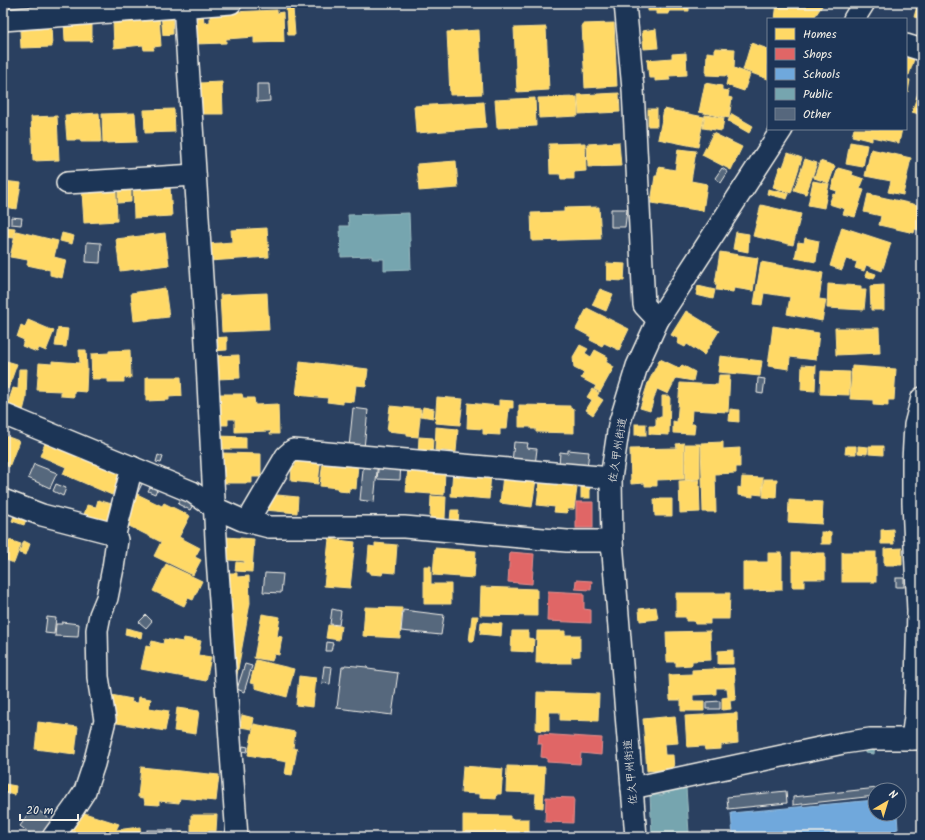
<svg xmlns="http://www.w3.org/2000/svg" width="925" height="840" font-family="Kalam,'Klee One',sans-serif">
	<rect width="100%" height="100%" fill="#2a4060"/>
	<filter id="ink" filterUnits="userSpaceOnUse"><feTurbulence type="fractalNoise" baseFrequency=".025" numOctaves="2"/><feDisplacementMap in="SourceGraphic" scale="8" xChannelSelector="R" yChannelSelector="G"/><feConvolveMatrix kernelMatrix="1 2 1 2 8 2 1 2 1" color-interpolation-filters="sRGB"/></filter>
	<g filter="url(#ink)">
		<g fill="#ffd966" stroke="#fce08d">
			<path d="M648,3h41v8h-20v3h-13v-3h-8z"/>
			<path d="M777,3h47l-11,16h-38z"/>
			<path d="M918,3h4v16l-8,-2z"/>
			<path d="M286,8h7l2,27h-7z"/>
			<path d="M277,10v3l6,-1 1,30 -30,1v-6l-28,2v4l-31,1 -2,-31 10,-1 1,11 6,-1v-9z"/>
			<path d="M172,13l1,21 -10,1 -2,-21z"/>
			<path d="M159,16l2,30 -8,1 1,3h-10l-1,-5 -29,3 -1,-27z"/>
			<path d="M92,20v21h-27l-1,-20z"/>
			<path d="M614,23l3,63 -32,2 -3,-64z"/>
			<path d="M40,24h11l1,23 -31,1 -1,-18 21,-1z"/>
			<path d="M546,27l3,63 -32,2 -3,-64z"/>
			<path d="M656,29l2,19 -14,1 -2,-18z"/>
			<path d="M479,30l3,64 -32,1 -3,-63z"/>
			<path d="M751,43l17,6v30l-25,-9z"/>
			<path d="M715,48l20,1 -1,19 16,6 -6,17 -18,-6 2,-9 -22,-1 1,-23 8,1z"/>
			<path d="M686,53l1,22 -18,1 1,4 -15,1v-3h-6l-2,-18 25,-2v-4z"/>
			<path d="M906,53l9,3 -6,19 -3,-1z"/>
			<path d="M906,79l4,1 -2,12 -2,-1z"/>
			<path d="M922,80v35l-10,-3z"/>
			<path d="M222,82l1,32h-23l-1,-31z"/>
			<path d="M705,83l17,3v4l7,1 -1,6 4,1 -3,20 -30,-6z"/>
			<path d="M619,93l1,19 -41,2 -1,-19z"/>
			<path d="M577,97l1,19 -39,2 -1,-20z"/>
			<path d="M535,98l1,28 -39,2 -2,-28z"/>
			<path d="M484,102l2,26 -70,5 -2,-27z"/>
			<path d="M174,109l1,23 -30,1 -1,-23z"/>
			<rect x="648" y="109" width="9" height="17"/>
			<path d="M664,109l40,8 -6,30 -40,-8z"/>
			<path d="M99,113l2,29h-20l-1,-2h-13l-2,-25z"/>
			<path d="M135,113l2,29 -34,1 -1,-29z"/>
			<path d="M732,114l21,12 -4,7 -21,-12z"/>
			<path d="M705,115l19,3 -2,13 -19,-3z"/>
			<path d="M57,116l2,44 -26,1 -2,-44z"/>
			<path d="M854,129h48l-3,14 -27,-6v4l-20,-5z"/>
			<path d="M713,133l29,14 -11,23 -29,-15z"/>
			<path d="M619,142l2,24 -33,1 -1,-23z"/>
			<path d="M850,142l17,3 -4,22 -17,-3z"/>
			<path d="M585,143l1,28 -12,1v7h-13l-1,-5h-10l-1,-30z"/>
			<path d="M678,149l18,2 -5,30 16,3 -4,27 -52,-8 4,-27h2l2,-9 16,3z"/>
			<path d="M871,149l40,9 -8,37 -15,-3 3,-11 -26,-5z"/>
			<path d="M788,153l14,5 -11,35 -18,-6 7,-21 3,1z"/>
			<path d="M805,159l12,4 -11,31 -12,-4z"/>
			<path d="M456,161l2,27 -39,3 -2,-27z"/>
			<path d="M820,161l15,5 -6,17 -15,-5z"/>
			<path d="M838,168l15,4 -1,3 12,4 -4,10 4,1 -9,27 -12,-3 2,-5 -16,-5 4,-10 3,1 1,-4 -6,-2z"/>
			<path d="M3,181l18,2 -4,26 -14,-2z"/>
			<path d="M813,181l16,3 -5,24 -16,-3z"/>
			<path d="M170,187l2,29 -38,2 -1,-29z"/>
			<path d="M118,189h13v13l-13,1z"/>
			<path d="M768,189l21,5 -2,5 -20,-5z"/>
			<path d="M116,191l1,30 -33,2 -2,-31z"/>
			<path d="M868,194l54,12v25l-7,-2 -1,4 -35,-8 2,-9 -17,-4z"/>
			<path d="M761,205l40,9 -8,31 -40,-9z"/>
			<path d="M599,207l2,32 -69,2 -1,-28 33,-1v-4z"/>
			<path d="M4,227l11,1 -1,10 -11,-1z"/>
			<path d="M842,227l49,16 -9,28 -16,-6 -2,6 -9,-3 2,-6 -11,-3 -4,11 -12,-4z"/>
			<path d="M267,228l2,29 -60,4 -1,-17 24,-2 -1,-12z"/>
			<path d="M16,231l42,10 -4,16 12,3 -4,18 -12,-3v-5l-23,-5 1,-5 -18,-3z"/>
			<path d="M736,232l13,2 -1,18 -15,-3z"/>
			<path d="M62,233l12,3 -2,8 -12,-3z"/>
			<path d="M165,233l4,32 -49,6 -4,-32z"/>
			<path d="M805,238l14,3 -3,21 -21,-4 3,-16 6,1z"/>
			<path d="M720,252l38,6 -5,33 -19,-3 -1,4 -17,-2 1,-5 -2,-1z"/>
			<path d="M761,262l62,11 -4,26 7,1 -4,21 -35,-7 3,-17 -26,-4 -2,12 -8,-1z"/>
			<path d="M607,263l18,1 -1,17 -17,-1z"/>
			<path d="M867,271l9,3 -2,5 -9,-3z"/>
			<path d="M828,284l33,2v4h5l-2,20 -37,-2z"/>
			<path d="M884,285v25h-13l-1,-24z"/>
			<path d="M698,286l17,4 -2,9 -17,-4z"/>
			<path d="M165,288l4,29 -35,4 -3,-28z"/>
			<path d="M600,289l13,5 -7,17 -14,-6z"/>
			<path d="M267,293l2,37 -47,2 -2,-37z"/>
			<path d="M587,308l42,21 -10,21 -15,-7 -2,3 -12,-6 1,-3 -15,-8z"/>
			<path d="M686,311l33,20 -15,24 -17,-11 -2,3 -8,-4 2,-4 -8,-4z"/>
			<path d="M28,320l26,11 -8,20 -7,-3 -2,4 -15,-6 2,-6 -7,-3 4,-12 4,2z"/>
			<path d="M773,326l46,7 -3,27 -26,-3 -1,12 -21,-3z"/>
			<path d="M58,328l10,1 -2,18 -11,-1z"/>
			<path d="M835,328h44l1,25 -44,2z"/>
			<path d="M227,337v13l-14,1 -1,-13z"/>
			<path d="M580,345l8,4 -3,4 6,4 4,-7 13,7 -2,5 8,5 -14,25 -6,-3 2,-3 -15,-8 3,-5 -10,-5 -1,-11z"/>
			<path d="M79,350h7l1,18 -1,24 -12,-1v6l-13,-1v-5l-24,-1 2,-27 13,1v-3l28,2z"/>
			<path d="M130,350l1,28h-7v4h-16v-3h-16l-1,-25 18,-1v-2z"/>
			<path d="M239,355l1,23 -23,1 -1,-23z"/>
			<path d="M720,356l42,5 -2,15 -42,-4z"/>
			<path d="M660,359l19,9 3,-3 13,7 -2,9 -17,-3 -8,16 -11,-5 -7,22 -10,-3 8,-25z"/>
			<path d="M3,360l14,4 -9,25 -5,-2z"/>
			<path d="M300,361l68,8 -2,17 -10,-1 -2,17 -11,-1v3l-16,-2 1,-4 -32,-3z"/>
			<path d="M802,365l14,1 -1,25 -14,-1z"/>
			<path d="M852,366l44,3 -2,31h-6v6l-15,-1v-5l-23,-1z"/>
			<path d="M19,369h8l-1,30 -3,12 -16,-5 6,-18 5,1z"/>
			<path d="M821,371l29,1 -1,23 -29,-1z"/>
			<path d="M719,375h11l-2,37 -36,-2 -1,14h4l-1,10 -21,-1v-12l4,1 3,-39 38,2z"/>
			<path d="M146,377h35l1,19 -13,1v3l-23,1z"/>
			<path d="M592,389l7,4 -2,3 6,4 -10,15 -7,-5 6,-10 -5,-3z"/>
			<path d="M216,394h26l1,4h11l1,7 23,-1 1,30h-9l1,-3 -36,1v-13h-7v6h-11z"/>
			<path d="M662,396h8l-1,39 -20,-1v-8h7v-9h6z"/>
			<path d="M437,397l26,2 -3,26 -25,-2z"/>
			<path d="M499,400l14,1v7h-4l-2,21h-7v6l-17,-1v-5l-16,-1 1,-25 31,3z"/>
			<path d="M519,405l51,1v2l4,1v24l-38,-1v-3h-5v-2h-12z"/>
			<path d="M390,406l31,3 -3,28 -11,-1v-3l-20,-2z"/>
			<path d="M423,407l11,2 -1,9 -12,-2z"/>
			<path d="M730,409l9,1v12l-10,-1z"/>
			<rect x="635" y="424" width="11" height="11"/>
			<path d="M436,427l22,2 -2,23 -21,-2z"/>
			<path d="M3,435l16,6 -10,26 -6,-3z"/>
			<path d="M219,436l27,1v12h-27z"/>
			<path d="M419,437l14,1 -1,18 -14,-1z"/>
			<path d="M46,441l75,32 -9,22 -49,-21 3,-7 -26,-11z"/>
			<path d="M723,442v7l17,-1v19h-4v6l-21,1 1,38h-13l-2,-69z"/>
			<path d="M684,443v36l-27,1v6h-12v-3l-14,1 -1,-35 47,-1 -1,-4z"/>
			<path d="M685,444h15v35l-15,1z"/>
			<path d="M846,446h10v8h-11z"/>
			<path d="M858,446l10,1 -1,7 -9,-1z"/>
			<path d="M869,446h14v9l-14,-1z"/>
			<path d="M223,453l38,1v23h-9v6h-30l-1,-21h2z"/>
			<path d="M296,456h25l-3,28 -27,-3 1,-15 3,1z"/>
			<path d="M323,460l35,4 -2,25 -7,-1v4l-11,-1 -1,-3 -17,-2z"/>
			<path d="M408,466l37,3 -1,26 -38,-3z"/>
			<path d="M453,470l38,3 -2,26 -38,-3z"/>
			<path d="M503,475l33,4 -4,28 -32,-4z"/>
			<path d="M540,477l38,4 -4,28h-6l-1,4 -13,-1 1,-5 -18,-2z"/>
			<path d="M742,477l21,1 -1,17 -9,-1v3l-15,-2v-8l3,1z"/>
			<path d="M764,479h13l-1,19 -13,-1z"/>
			<path d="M699,480l1,32 -20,1 -1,-32z"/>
			<rect x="581" y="482" width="9" height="16"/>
			<path d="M137,494l25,12 2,-3 26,13 -11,21 21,11 -5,9 6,3 -8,15 -39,-19 7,-14 -38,-19z"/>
			<path d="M267,494l31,3 -1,16 -32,-3z"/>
			<path d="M431,496l15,1 -1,22 -15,-1z"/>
			<path d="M654,499h18v17h-17z"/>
			<path d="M98,500l14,4 -5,18 -23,-7 3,-10 9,2z"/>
			<path d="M789,500l34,2 -1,22 -34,-2z"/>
			<path d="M17,508l12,4 -5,13 -12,-4z"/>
			<path d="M451,510h8l-1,12 -8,-1z"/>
			<path d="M893,529l1,15h-13v-14z"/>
			<rect x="821" y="532" width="10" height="12"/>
			<path d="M226,537l28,2 -2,33 -17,-1 1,-9 9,1 -1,-2 -16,-1v-3h-3z"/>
			<path d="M3,538l18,6 -7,19 -11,-4z"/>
			<path d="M329,539l26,3 -5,46 -26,-2z"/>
			<path d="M24,541l6,3 -4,11 -7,-2z"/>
			<path d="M375,543l22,2 -2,28 -12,-1 -1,3 -12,-1v-3h-3l2,-25 6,1z"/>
			<path d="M435,548l41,3 -2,27 -41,-3z"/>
			<path d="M902,548v17h-18v-16z"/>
			<rect x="842" y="552" width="34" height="30"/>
			<path d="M768,553h14v37l-39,1v-29h25z"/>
			<path d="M792,553h33v26h-21v8h-12z"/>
			<path d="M166,564l36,17 -9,19 -5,-2 -4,8 -31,-15z"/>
			<path d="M424,566h7v18h20v20h-27z"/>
			<path d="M226,573h11v4l12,-1 1,27 -14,77z"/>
			<path d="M481,587l56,2v27l-57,-1z"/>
			<path d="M676,593h54l-1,26h-19v5h-15l-1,-3h-8v-4h-10z"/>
			<path d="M365,607l37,1 -2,30 -37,-2z"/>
			<path d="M656,607l2,12 -18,2 -1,-12z"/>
			<path d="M262,614l18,3 -3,19 5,1 -3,18 -5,-1 -2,7 -18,-3z"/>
			<path d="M472,616h6l-4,25h-5z"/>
			<path d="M481,622l21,2 -1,12 -21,-2z"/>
			<path d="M328,625l13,1 -2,14 -13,-2z"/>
			<path d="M126,628l16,4 -1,6 -16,-4z"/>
			<path d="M512,631h16v7l6,1 -1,13 -22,-1z"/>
			<path d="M537,631h28v4h15v21l-9,1v6h-35z"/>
			<path d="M710,631l1,29 -19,1v4l-16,1v-4h-9l-1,-30z"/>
			<path d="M184,638l17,3 -3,14 13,2 -5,24 -65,-12 5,-23 4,1 2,-6 11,3 1,-5 19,3z"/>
			<path d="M733,650v14h-15v-13z"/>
			<path d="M256,660l38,9 -7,28 -32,-9v-4l-5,-1z"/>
			<path d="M734,668l2,32 -6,1 1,8 -9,1v-12l6,-1 -1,-9h-11v6l-23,1v6h11v10h-23v-11h-11l-1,-25 23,-1v-4z"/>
			<path d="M299,676l17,2 -3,29 -17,-2z"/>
			<path d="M537,692l62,2 -1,27 -38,-1v-8h-11v19l-13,-1z"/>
			<path d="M111,695l21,4 -1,3 7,1 1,-6 12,2 -2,9 20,3 -4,20 -54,-9z"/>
			<path d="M177,708l22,3 -3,23 -22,-3z"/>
			<path d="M737,713l1,30 -17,2v4l-16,1 -1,-4 -17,1 -2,-31z"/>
			<path d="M242,715l12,3 -2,11 -12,-2z"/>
			<path d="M675,716l3,27 -14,1 1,11h8l1,14 -27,2 -4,-52z"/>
			<path d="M38,722l40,5 -3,27 -40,-5z"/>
			<path d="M254,724l41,8 -2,16 4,1 -5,26 -7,-1 2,-12 -39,-7z"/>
			<path d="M463,766l40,3 -2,25h-4l-1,5 -16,-1v-4l-19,-1z"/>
			<path d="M507,766l38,1 -2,41 -8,-1 1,-14 -30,-1z"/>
			<path d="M141,767l78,8 -3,26 -36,-3 -1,5 -20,-2v4l-14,-1 -1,-6 -6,-1z"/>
			<path d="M5,784l11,2 -1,9 -10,-2 -1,4h-1v-12z"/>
			<path d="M78,811l41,13 -3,6 24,-3 1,10h-71l1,-5 -2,-2z"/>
			<path d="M191,815h26l-1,16h-25z"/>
			<path d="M463,815l47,1v3h19v16l-66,-2z"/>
			<path d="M222,832v5h-43v-4z"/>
		</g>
		<g fill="#e06666" stroke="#e6908d">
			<rect x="576" y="502" width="17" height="26"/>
			<path d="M510,552l24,2 -2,30 -24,-2z"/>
			<path d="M576,580l16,1 -1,9 -16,-1z"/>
			<path d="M548,591l36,2v16l7,1v13l-44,-2z"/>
			<path d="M539,734l63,4 -1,17 -20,-2 -1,11 -33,-2v-4l-6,-1 1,-13h-4z"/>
			<path d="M546,797l28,1 -1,25 -28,-1z"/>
		</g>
		<path fill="#6fa8dc" stroke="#97bee0" d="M875,800v14h22l1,15h-2v8h-19v-1l-15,1h-129l-2,-24z"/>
		<g fill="#76a5af" stroke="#9cbcc0">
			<path d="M409,213l2,56 -27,1v-11h-12v-3l-31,1 -1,-31h9l-1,-11z"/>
			<path d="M865,745h10l-1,9 -9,-1z"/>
			<path d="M686,788l3,45 -8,1v3h-15v-2h-14l-2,-40h13l-1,-6z"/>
		</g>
		<g fill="#56677d" stroke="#f4f1e8">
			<path d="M257,84h12l1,17 -13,1z"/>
			<path d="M722,168l6,4 -7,11 -6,-5z"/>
			<path d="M611,209h16l-2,18h-14z"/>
			<path d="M11,217l11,1 -1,7 -10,-1z"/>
			<path d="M87,242l14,1 -1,20 -14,-1z"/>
			<path d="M758,378l7,1 -2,15 -6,-1z"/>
			<path d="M353,408l15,2 -4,38 -15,-1z"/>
			<path d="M514,442l14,1 -1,5 10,1 -2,16 -23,-2z"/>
			<path d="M568,450l21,2 -2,16 -28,-3 1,-13 8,1z"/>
			<path d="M158,455l5,2 -2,6 -5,-1z"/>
			<path d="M364,460l14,1 -4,41 -14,-2z"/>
			<path d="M379,461l22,2 -1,17 -23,-1z"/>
			<path d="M34,464l23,9 -7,15 -22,-10z"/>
			<path d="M136,478l7,4 -6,12 -8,-3z"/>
			<path d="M56,484l10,4 -3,8 -10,-5z"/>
			<path d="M151,485l6,4 -2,5 -7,-3z"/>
			<path d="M182,497l12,6 -4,7 -12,-6z"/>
			<path d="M265,573l18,1 -2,19 -18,-1z"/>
			<rect x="896" y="578" width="8" height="9"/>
			<path d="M332,609l9,2 -2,14 -9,-1z"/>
			<path d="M403,610l41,5 -3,20 -40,-4z"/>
			<path d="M146,615l6,6 -6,7 -7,-6z"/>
			<path d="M47,617l9,1 -2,16 -9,-1z"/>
			<path d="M62,622l17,2 -1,13 -23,-1 1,-12h6z"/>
			<path d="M327,642l6,1 -2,8h-5z"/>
			<path d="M245,664l7,2 -8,26 -7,-3z"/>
			<path d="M345,665l22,2 1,2 30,4 -6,42 -55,-7 5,-41h2z"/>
			<path d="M324,666l8,1 -2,17 -8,-1z"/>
			<path d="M720,701v8h-14v-7z"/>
			<path d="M243,746l5,1 -1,5 -5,-1z"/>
			<path d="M887,787v3h-12v6l-82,9v-8z"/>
			<path d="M786,791l1,12 -59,6 -1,-12z"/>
			<path d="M34,807l18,14 -12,16h-5l-15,-11z"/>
			<rect x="147" y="830" width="26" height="7"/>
		</g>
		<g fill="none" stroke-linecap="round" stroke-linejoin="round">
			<g stroke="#f4f1e8" stroke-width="24">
				<g id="minor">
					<path d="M184,3l21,321 12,234 20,279"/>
					<path d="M625,3l8,86 11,216 14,15"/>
					<path d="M854,19l10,-16"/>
					<path d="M3,20l228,-17"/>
					<path d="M906,45l16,5"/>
					<path d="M67,183l128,-8"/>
					<path d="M3,414l189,78 23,16 27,12 27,7h135l163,14h45"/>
					<path d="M3,500l39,15 73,19"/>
					<path d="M251,522l2,-10 33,-56 7,-6 318,28"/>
					<path d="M912,739l3,-22 3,-106 -5,-108v-42l2,-36 7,-27"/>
					<path d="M632,788l211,-45 27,-4h52"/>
					<path d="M53,837l21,-29 11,-17 9,-27 11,-44 -7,-43 -1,-47 3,-15 7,-17 6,-30 4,-28 -2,-6 17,-67"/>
					<path d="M636,837l-24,-296 -1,-63 8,-53 18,-59 21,-46 124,-191"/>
				</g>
			</g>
			<use href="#minor" stroke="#1d3557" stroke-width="21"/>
		</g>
	</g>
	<g text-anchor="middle" stroke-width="4" stroke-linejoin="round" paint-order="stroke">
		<g font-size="11" fill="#f4f1e8" stroke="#1d3557">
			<text transform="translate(617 450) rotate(-81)" y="4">佐久甲州街道</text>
			<text transform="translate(630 772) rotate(-95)" y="4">佐久甲州街道</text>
		</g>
	</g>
	<rect width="925" height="840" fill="none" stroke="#1d3557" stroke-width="16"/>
	<rect x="8" y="8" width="909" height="824" fill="none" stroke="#f4f1e8" stroke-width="1.5" filter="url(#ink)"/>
	<rect x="767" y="18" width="140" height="112" fill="#1d3557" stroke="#738091"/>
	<rect x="775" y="28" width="20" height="12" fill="#ffd966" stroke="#738091"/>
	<text x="803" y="38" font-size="12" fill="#f4f1e8">Homes</text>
	<rect x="775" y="48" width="20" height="12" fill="#e06666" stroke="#738091"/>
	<text x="803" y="58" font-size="12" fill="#f4f1e8">Shops</text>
	<rect x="775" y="68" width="20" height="12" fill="#6fa8dc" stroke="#738091"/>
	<text x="803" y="78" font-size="12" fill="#f4f1e8">Schools</text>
	<rect x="775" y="88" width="20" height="12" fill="#76a5af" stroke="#738091"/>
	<text x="803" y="98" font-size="12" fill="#f4f1e8">Public</text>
	<rect x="775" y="108" width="20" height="12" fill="#56677d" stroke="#738091"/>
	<text x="803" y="118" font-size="12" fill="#f4f1e8">Other</text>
	<g transform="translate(887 802) rotate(38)"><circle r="19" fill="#1d3557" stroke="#738091"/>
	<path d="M0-3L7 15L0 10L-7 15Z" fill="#ffd166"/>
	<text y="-6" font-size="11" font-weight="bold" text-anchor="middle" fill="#f4f1e8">N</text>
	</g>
	<path d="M20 814v6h58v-6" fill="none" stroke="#f4f1e8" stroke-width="2"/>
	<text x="26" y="814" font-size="12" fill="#f4f1e8" stroke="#1d3557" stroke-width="3" paint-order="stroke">20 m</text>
</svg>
